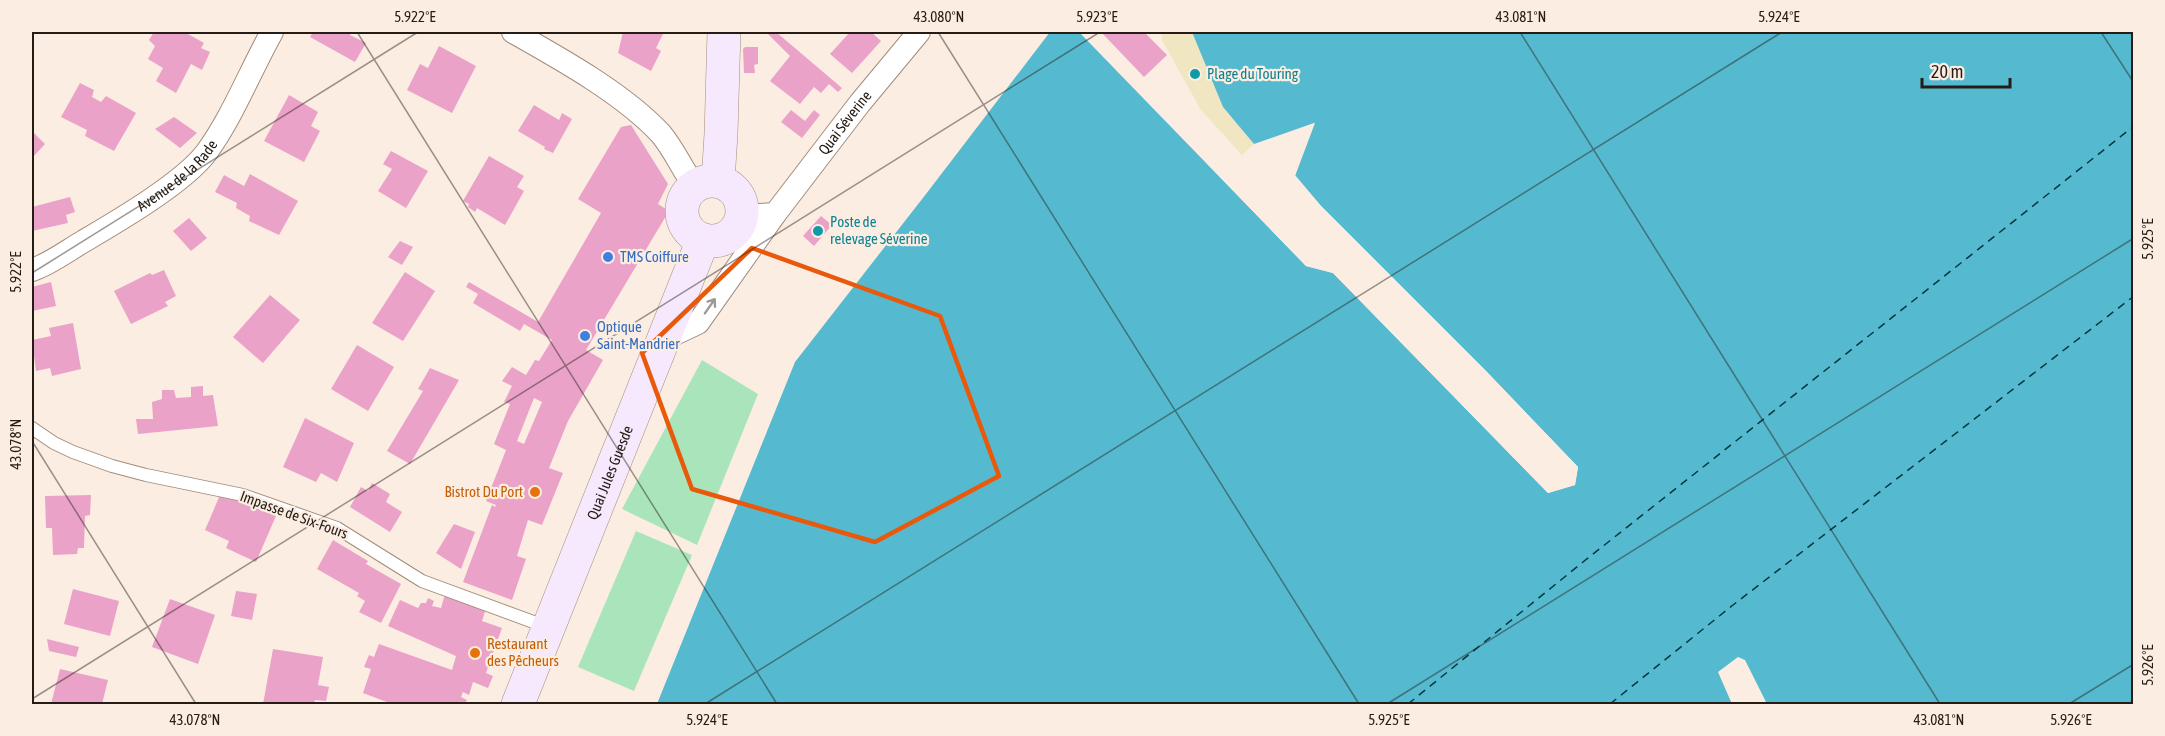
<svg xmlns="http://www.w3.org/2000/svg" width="2165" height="736" font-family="'Asap Condensed',sans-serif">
	<rect width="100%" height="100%" fill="#fcede2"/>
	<g fill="#aae4ba">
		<path d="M702,360l56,34 -61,151 -75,-36z"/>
		<path d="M636,531l56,24 -58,136 -56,-24z"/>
	</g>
	<path fill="#f0e6c1" d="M1161,32h31l31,75 31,37 -12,11 -41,-45 -39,-70z"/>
	<path fill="#55bacf" d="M1050,32h29l227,234 27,7 215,220 27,-8 3,-18 -92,-96 -165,-165 -26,-31 19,-52 -60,21 -31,-37 -31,-75h941v672h-366l-22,-44 -7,-3 -20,15 14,32h-1075l138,-342 131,-168z"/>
	<path fill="#fcede2" d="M1315,123l-20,53 26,30 165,165 92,96 -3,18 -27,8 -215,-220 -27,-7 -86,-89 2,-2 86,88 27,7 214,219 23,-7 3,-14 -91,-95 -165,-165 -26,-31 17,-49 -55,18h-3z"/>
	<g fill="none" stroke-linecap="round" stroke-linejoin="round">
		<g stroke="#053740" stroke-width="1.5" stroke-dasharray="8 6" stroke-linecap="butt">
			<path d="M1408,704l175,-142 551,-436"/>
			<path d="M1610,704l123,-99 401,-309"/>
		</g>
	</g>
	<g fill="#eaa2c9" fill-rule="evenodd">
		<path d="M154,32h35l-1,2 16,9 -3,5 9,4 -8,18 -11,-6 -15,29 -20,-12 7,-13 -15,-9 7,-13 -6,-6z"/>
		<path d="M313,32h39l-2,3 16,8 -11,19 -45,-25z"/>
		<path d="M623,32h35l5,2 -7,14 5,3 -10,20 -33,-18z"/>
		<path d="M771,32h5l66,56 -4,4 -9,-8 -8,9 -7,-6 -14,17 -30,-23 20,-25 -22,-22z"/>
		<path d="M850,32h21l10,9 -29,32 -22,-19z"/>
		<path d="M1101,32h43l23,23 -23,22z"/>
		<path d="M439,46l37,20 -24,47 -45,-23 13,-26 8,4z"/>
		<path d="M745,47h13v17l-4,1 1,8h-11l-1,-24z"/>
		<path d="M80,83l14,7 -2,7 9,5 5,-6 30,17 -22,38 -29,-15 2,-6 -26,-13z"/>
		<path d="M289,95l29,17 -7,14 9,5 -16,31 -40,-21z"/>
		<path d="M534,105l25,15 3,-7 10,6 -19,34 -9,-4 1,-2 -27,-16z"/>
		<path d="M791,110l14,11 9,-11 6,5 -18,23 -21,-16z"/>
		<path d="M174,117l23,16 -17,15 -25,-19z"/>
		<path d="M631,125l37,59 -10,20 11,7 -83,139 17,10 -35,61 -19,47 14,5 -21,52 -14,-5 -11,36 9,3 -14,41 -49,-18 29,-77 3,2 1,-2 -10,-4 20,-51 -12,-6 16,-40 -6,-2 8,-16 -10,-5 10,-14 14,8 9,-15 4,1 13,-21 -28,-16 -4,7 -47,-28 5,-9 -12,-7 3,-5 69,40 63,-109 -23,-14 43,-72zM534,398l8,4 -18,42 -7,-3z"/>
		<path d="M32,131l13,13 -13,14z"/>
		<path d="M391,151l37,20 -22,37 -28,-17 14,-22 -9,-5z"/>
		<path d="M489,156l35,20 -7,11 7,4 -19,34 -28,-17 -2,4 -7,-5 1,-3 -6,-3z"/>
		<path d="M250,174l48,27 -19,34 -30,-14 1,-5 -14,-8 1,-5 -22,-11 9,-17 20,11z"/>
		<path d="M70,197l5,15 -9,3 2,8 -36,8v-24z"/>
		<path d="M821,216l11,9 -18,21 -11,-10z"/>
		<path d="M189,218l18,20 -16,13 -18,-20z"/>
		<path d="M400,241l13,6 -11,18 -14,-8z"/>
		<path d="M164,270l12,26 -11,6 3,4 -37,18 -17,-33 36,-18 2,2z"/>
		<path d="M405,272l30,19 -32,50 -31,-18z"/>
		<path d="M51,282l5,24 -24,5v-24z"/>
		<path d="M270,295l30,25 -37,43 -30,-26z"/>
		<path d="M73,323l8,46 -29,7 -2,-8 -14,3 -4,-31 19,-4 -2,-8z"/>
		<path d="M357,345l37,22 -26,44 -37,-22z"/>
		<path d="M430,368l29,12 -49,84 -23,-13 36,-60 -5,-2z"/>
		<path d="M203,386v10l10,-1 5,31 -80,8 -2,-15h17l-1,-17 10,-3v-9h12l2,8 15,-1v-10z"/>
		<path d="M305,418l49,25 -17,39 -16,-9 -5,9 -33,-15z"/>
		<path d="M372,483l18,11 -4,8 16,10 -12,20 -40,-25 11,-20 7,4z"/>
		<path d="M91,495l-1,20 -5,1 -1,32h-6l-1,6 -24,1 -1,-27h-6l-1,-32z"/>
		<path d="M220,495l12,1 44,20 -20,46 -30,-14 3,-7 -24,-11z"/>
		<path d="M454,524l21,8 -14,37 -25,-16z"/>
		<path d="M333,540l35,21 -2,3 35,20 -20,39 -22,-11 6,-11 -8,-5 2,-3 -42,-24z"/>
		<path d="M73,589l46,12 -9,35 -46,-12z"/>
		<path d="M236,591l21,3 -5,26 -21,-4z"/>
		<path d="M445,594l41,14 -4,13 20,7 -16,45 7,3 -5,12 -15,-6 -4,13 -6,-3 -2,5 6,3 -2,4h-73l-29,-11 8,-24 -7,-2 5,-12 5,2 5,-13 73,26 4,-14 -68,-30 12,-26 18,8 3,-5h5l2,-5 6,3 -2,5 9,2z"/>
		<path d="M170,599l45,16 -17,49 -46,-17z"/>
		<path d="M47,639l32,8 -3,10 -27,-6z"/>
		<path d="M273,649l50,8 -5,28 11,2 -3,14 -11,-1 -1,4h-51z"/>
		<path d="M60,669l48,11 -6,24h-51z"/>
	</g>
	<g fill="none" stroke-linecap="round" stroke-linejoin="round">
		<g stroke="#a28c7b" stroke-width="14">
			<path id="service" d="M32,428l22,15 19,9 39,14 34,9 97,20 94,33 85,53 125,46"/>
		</g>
		<g stroke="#a28c7b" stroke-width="24">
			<g id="minor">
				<path d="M513,32c48,27 111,62 148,102 10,12 17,26 25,39"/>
				<path id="s1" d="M742,216l33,-2 85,-111 59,-71"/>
				<path id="s2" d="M32,270c18,-6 35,-19 52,-29 34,-20 99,-58 122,-88 27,-37 44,-82 66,-121"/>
				<path d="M664,339l34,-16 77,-109"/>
			</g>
		</g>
		<g stroke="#a28c7b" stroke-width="34">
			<g id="secondary">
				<circle cx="712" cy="211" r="30"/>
				<path d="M718,181l3,-47 3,-102"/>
				<path id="s3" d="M518,704l185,-464"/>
			</g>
		</g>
		<use href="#service" stroke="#fff" stroke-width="12"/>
		<use href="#minor" stroke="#fff" stroke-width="22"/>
		<use href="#secondary" stroke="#f6e8fd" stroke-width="33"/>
	</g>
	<defs><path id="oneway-shaft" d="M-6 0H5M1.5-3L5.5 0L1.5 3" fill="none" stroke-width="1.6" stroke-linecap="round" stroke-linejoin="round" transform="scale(1.5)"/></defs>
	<use stroke="#9c9996" href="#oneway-shaft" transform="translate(710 306) rotate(-55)"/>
	<path fill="none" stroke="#e8590c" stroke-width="4.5" stroke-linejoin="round" d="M752,248l188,68 59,160 -124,66 -183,-53 -50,-136z"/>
	<path fill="none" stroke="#241c15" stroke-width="1.5" stroke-opacity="0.45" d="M357,32l420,672M938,32l421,672M1520,32l420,672M2101,32l33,51M32,273l386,-241M32,441l164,263M32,699l1068,-667M705,704l1077,-672M1387,704l747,-466M2069,704l65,-40"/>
	<g fill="#0f9aa8" stroke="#fcede2" stroke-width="2">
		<circle cx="1195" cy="74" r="6"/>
		<circle cx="818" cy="231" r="6"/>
	</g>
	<g fill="#3f7fe0" stroke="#fcede2" stroke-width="2">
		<circle cx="608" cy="257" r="6"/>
		<circle cx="585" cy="336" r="6"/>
	</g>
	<g fill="#e8710a" stroke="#fcede2" stroke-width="2">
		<circle cx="535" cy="492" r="6"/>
		<circle cx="475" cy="653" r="6"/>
	</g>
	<g text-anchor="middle" stroke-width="4.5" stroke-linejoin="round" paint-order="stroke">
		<g font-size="15" fill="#0d838f" stroke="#fcede2" text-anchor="start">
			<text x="1207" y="79">Plage du Touring</text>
			<text x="830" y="227">Poste de<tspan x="830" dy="17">relevage Séverine</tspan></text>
		</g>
		<g font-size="15" fill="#241c15" stroke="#fcede2">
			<text dy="5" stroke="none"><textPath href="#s1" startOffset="148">Quai Séverine</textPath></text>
			<text dy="5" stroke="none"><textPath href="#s2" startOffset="174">Avenue de la Rade</textPath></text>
			<text dy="5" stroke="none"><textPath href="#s3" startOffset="249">Quai Jules Guesde</textPath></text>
			<text transform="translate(294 515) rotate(20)" y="5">Impasse de Six-Fours</text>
		</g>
		<g font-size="15" fill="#366cbe" stroke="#fcede2" text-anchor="start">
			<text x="620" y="262">TMS Coiffure</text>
			<text x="597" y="332">Optique<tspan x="597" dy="17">Saint-Mandrier</tspan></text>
		</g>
		<g font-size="15" fill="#c56008" stroke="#fcede2" text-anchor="end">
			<text x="523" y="497">Bistrot Du Port</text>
			<text x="487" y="649" text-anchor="start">Restaurant<tspan x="487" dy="17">des Pêcheurs</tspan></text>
		</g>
	</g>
	<rect width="2165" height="736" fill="none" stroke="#fcede2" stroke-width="66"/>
	<path d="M1922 78v9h88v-9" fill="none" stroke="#241c15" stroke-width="3"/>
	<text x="1931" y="78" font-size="18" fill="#241c15" stroke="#fcede2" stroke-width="4.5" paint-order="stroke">20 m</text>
	<rect x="33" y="33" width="2099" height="670" fill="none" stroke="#241c15" stroke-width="2"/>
	<g font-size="15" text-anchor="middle" fill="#241c15">
		<text x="415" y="22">5.922°E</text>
		<text x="939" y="22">43.080°N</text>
		<text x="1097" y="22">5.923°E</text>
		<text x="1521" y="22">43.081°N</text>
		<text x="1779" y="22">5.924°E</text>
		<text transform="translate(2148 239) rotate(-90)" y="5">5.925°E</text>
		<text transform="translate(16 272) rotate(-90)" y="5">5.922°E</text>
		<text transform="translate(16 444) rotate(-90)" y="5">43.078°N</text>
		<text transform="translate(2148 665) rotate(-90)" y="5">5.926°E</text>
		<text x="195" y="725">43.078°N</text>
		<text x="707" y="725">5.924°E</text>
		<text x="1389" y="725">5.925°E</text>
		<text x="1939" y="725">43.081°N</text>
		<text x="2071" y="725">5.926°E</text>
	</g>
</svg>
